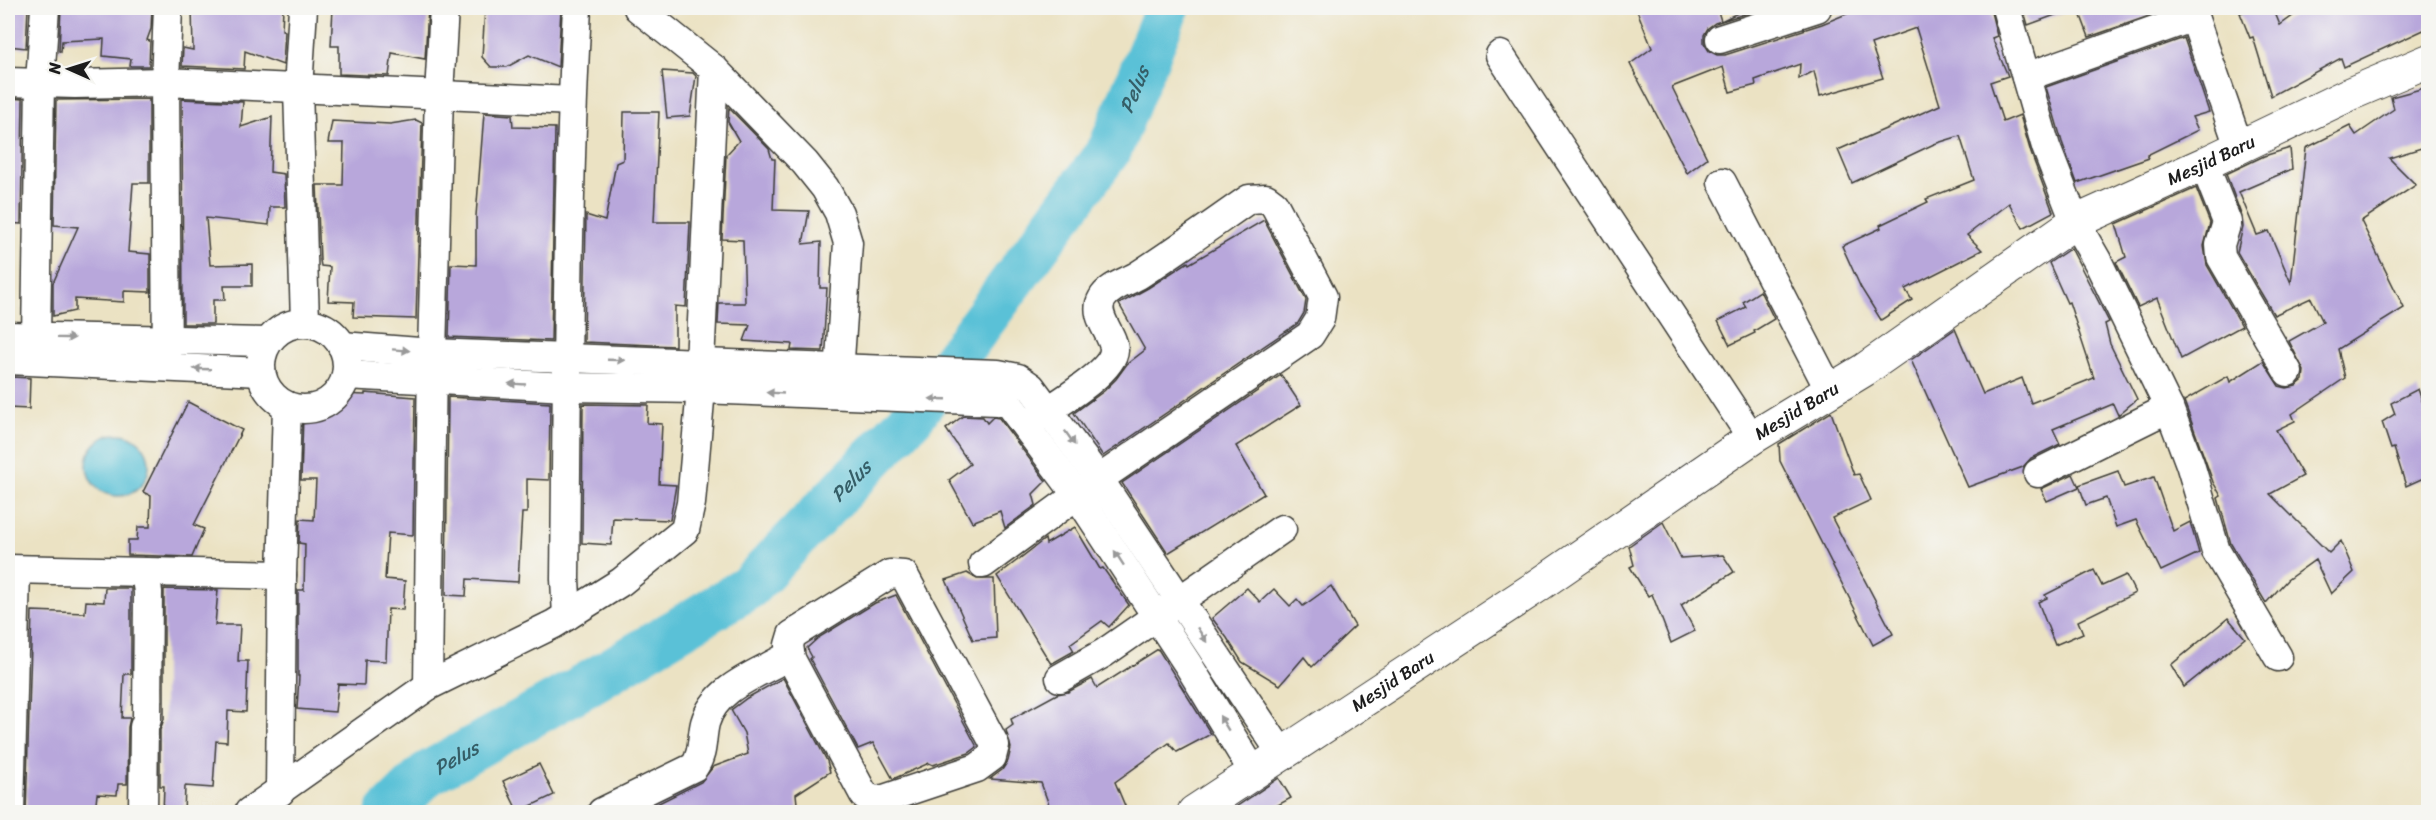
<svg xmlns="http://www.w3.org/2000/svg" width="2436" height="820" font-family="Sriracha,sans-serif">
	<rect width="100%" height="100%" fill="#f6f6f2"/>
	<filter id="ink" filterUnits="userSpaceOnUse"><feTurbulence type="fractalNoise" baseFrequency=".0167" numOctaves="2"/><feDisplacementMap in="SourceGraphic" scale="12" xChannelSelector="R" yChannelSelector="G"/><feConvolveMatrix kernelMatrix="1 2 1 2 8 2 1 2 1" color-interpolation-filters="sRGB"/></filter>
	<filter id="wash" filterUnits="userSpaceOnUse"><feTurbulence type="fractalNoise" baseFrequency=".008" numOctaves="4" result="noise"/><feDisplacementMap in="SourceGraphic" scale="24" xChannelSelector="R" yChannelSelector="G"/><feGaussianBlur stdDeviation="1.35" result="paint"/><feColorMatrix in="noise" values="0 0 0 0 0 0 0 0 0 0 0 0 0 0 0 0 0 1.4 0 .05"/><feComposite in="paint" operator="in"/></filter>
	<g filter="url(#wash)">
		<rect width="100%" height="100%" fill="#ebe2c3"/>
		<circle fill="#5ac1d7" stroke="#3b6e7a" stroke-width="1.5" cx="118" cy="465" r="31"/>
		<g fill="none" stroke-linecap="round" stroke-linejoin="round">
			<path stroke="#5ac1d7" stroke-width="45" id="s1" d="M388,812l39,-38 159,-89 163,-98 163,-170 198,-268 57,-141"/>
		</g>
		<g id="blocks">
			<g fill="#b8a7db">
				<path d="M10,8h18l-2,40 -18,-2z"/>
				<path d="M61,8h91l-1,21 -4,11 3,1 -1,25h-19l1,-7 -28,-3 1,-17 -42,2 -1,11 -2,-1z"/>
				<path d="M192,8h91l-1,22 3,1 -2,34 -38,-14 -1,18 -62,-3 1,-18 10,2z"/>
				<path d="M333,8h95l-3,51 -33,-6 -3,23 -50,-2v-28h-8z"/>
				<path d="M485,8h76l-3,59 -29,-12 -22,12h-16l-9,-10z"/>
				<path d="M1636,8h81l4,13 27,-13h16l-49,15 -7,5 -4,7v8l5,8 8,4h8l97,-31 39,-16h129l7,28 -5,2 16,38 -18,6 13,40 17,-7 11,38 22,59 -30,16 -14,-25 -42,32 15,15 -77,39 7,11 -31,20 -20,-32 -19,-42 39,-18 -1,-3 48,-23 -2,-3 48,-19 -14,-44 -26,8 -82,39 -14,-33 102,-45 -24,-77 -45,16 12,34 -63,18 -6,-25 -15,8 1,-15 -45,16 1,5 -26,7 -7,-25 -51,20 35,71 -20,15 -57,-109 22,-16z"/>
				<path d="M2023,8h46v2l-41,15z"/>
				<path d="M2078,8h94l-83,29z"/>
				<path d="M2251,8h22l7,17 24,-17h124v20l-84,39 -3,-9 -70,38 -18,-59 -3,1 -10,-25z"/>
				<path d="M2184,38l25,74 -17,5 6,13 -51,25 2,3 -72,25 -15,-41 -16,-55z"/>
				<path d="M662,71l31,2 3,3 -6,40 -23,2z"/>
				<path d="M2428,87v59l-39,12 27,27 -55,36 43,87 -66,41 7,29 -53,36 3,7 -19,9 27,46 -33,18 59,59 12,-12 13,31 -23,22 -16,-34 -28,20 -21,23 -35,-59 -13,-46 3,-2 -8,-14 -29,-81 44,-25 2,6 33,-21 16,25 8,2 9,-2 7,-6 1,-9 -15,-30 34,-19 -12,-24 -37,17 -37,-63 6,-25 -1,-10 -16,-43 38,-18 26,-8 2,21 -53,23 18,43 12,-4 22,52 15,-135 44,-22 6,9 38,-26 -3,-12z"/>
				<path d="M8,98l15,1 -2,125 -13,-1z"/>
				<path d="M149,99v84h-16l-5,69 22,2v38l-26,-1v11l-49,-3v12l-22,5v-33l25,-56 -24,-2 2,-125z"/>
				<path d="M182,99l61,3 -2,25 31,-10 -2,55 14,2 1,33h-15l-1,18 -63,-7 4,47 42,-1v22h-28l1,14h-12v24h-30z"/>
				<path d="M729,108l40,41 3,10h3l-2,51 36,1 -6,33 18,-2 -1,46h7l-4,63 -32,-1 1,-6 -48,-3 6,-16 -32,-1 1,-21h26l-2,-63 -21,-1 4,-84 13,-14 -11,-19z"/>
				<path d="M624,112h35l-5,110h36l-4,85 -11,-1v40l-91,-4 2,-127 19,6 11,-58 7,-3z"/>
				<path d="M484,113l28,2 1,12 42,1 -4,213 -102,-4 2,-73 25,1v-49z"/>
				<path d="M416,120l6,3 -6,196 -63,-2 1,-15 -26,-1 2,-34 -9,-1 -1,-6 -3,-75h26l1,-42h-16l4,-22 58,3z"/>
				<path d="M2196,188l14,35 -6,23 3,19 35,61 -61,33 -24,-61 -19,9 -22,-45 10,-5 -10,-33z"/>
				<path d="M1264,220l42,80 -2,13 -6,10 -195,133 -29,-43 30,-22 12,-12 11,-15 18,-14 -26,-46 29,-16 40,-26 1,2z"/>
				<path d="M2071,248l38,74 -4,2 5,20 27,55 -19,16 -5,-11 -60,25 7,15 -29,14 -8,9 -55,20 -57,-127 44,-31 28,65 39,-16 9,25 63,-25 -25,-76 -2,1 -18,-40z"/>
				<path d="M1760,291l14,28 -20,12 1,2 -25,12 -12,-24 28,-14 -3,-5z"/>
				<path d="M1281,375l20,30 -65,41 28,48 -96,59 -46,-70z"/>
				<path d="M12,377l18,1 -1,31 -21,-1v-21z"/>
				<path d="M2418,389l10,29v58l-22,10 -12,-38 -3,1 -9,-27 13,-8 -4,-11z"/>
				<path d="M365,393l50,4 -2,138 -25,-2 -3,46 20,2 -2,29 -15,-1 -2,52 -21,-1 -1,25 -26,-1 -3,28 -38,-3 2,-33h-1v-86h6l1,-46 -6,-1 1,-24 14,1 2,-40h-15l2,-64 19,1 1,-6 15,1 1,-18 26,1z"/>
				<path d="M448,397l102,6 -1,77 -22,-1v34h-5l-4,69 -51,-3 -1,17 -20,-1z"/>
				<path d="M188,402l54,28 -48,95 10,4 -12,28 -64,-2v-15h9l1,-13h12l1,-31 -8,-4z"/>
				<path d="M583,404l65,1 -1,18 15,1 -3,60 17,1 -6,35 -57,-2 -2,27 -29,-2z"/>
				<path d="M1831,412l23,63 5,-1 12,26 -39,18 61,116 -20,11 -93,-184 -1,-17z"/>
				<path d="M963,416l20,1 4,6 6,-6 6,1 47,63 -13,13 3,11 -31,23 -5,-17 -28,11 -23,-42 21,-16 -24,-35z"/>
				<path d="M2118,471l6,16 30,-10 19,54 17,-9 9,31 -38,18 -25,-51 -20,7 -10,-29 -20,7 -7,-20z"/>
				<path d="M2073,474l6,13 -32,14 -6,-12z"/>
				<path d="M1663,522l18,36 42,-3 11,17 -53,33 14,26 -24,12 -19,-49 -4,2 -18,-29 4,-2 -5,-19z"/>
				<path d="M1075,527l25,42 3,-1 26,37 -20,22 -7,-6 -32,23 4,7 -23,13 -54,-88 48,-37 1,5z"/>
				<path d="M2094,570l8,16 24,-11 9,18 -57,28 5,12 -28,12 -17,-43 9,-4 -2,-3z"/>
				<path d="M967,573l10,6h17l2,59 -23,2 -27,-60z"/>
				<path d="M1331,586l24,40 -43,41 -8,-10 -24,28 -38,-23 -15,-24 -15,-20 35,-30 13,14 14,-13 16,17 7,-7 6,7z"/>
				<path d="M105,588h26v86h-7l-2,44h8l-2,9 -1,57h-9l-1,11 -20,-1 -2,19h-69l6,-202 53,2 1,-12 18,1z"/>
				<path d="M164,589l54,1 -3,35h25l-2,36h10l-2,51 -18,-1 -1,31 -11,-1 -3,47 -28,-2 -1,27h-21l1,-27h-4v-56l4,-11z"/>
				<path d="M896,595l81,152 -8,6 -36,12 -4,-2 -36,16 -20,-36 -15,6 -48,-90 2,-2 -5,-9 11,-10 57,-35z"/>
				<path d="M2228,618l17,20 -61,49 -13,-22z"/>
				<path d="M1158,649l53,85 -34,18 -8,-9 -54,39 13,31h-76l-11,-30 -51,-4 12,-9 6,-9 3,-13 -5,-18 7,-5 -2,-6 46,-25 11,-2 24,-13 5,9z"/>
				<path d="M783,678l44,83 3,11 -34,22 2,19h-159l62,-31 12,-15 35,-13 -4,-21 -13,-23 16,-12z"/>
				<path d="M539,764l15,31 -36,17 -15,-31z"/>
				<path d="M1279,778l12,20 -28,15h-36z"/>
			</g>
		</g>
	</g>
	<g filter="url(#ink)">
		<use href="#blocks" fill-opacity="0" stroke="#3b3a35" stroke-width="1.5"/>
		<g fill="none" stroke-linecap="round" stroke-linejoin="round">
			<g stroke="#3b3a35" stroke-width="31">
				<g id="street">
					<path d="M303,8l-5,81 7,233"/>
					<path d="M638,8l76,61 91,94 20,25 14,25 9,30 -10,145"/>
					<path d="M2006,8l40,139 29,75 23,40 71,146 21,56 26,87 62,106"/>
					<path d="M2191,8l48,139"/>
					<path d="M1720,39l97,-31"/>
					<path d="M1500,55l252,383"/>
					<path d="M2026,77l168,-60"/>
					<path d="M8,82l67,2 90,-2 407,19"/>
					<path d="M2204,164l23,58 -7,23 1,12 67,115"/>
					<path d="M1722,182l108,209"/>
					<circle cx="304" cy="366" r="43"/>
					<path d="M8,336l259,6"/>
					<path d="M342,346l90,7 134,5 432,16 20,4 13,9 68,92 183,275"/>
					<path d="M8,360l253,12"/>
					<path d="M37,360l-1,-22 4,-256 5,-74"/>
					<path d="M167,367l-2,-285 3,-74"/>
					<path d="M346,375l221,12 134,2 296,12 11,2 69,92 112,171 65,107"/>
					<path d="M2038,473l131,-65"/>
					<path d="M983,564l116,-85 211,-144 10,-16 3,-22 -49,-93 -8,-6 -17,1c-36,25 -72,51 -109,75 -12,8 -31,12 -38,25 -10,17 12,35 12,51 -1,23 -64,58 -82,71"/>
					<path d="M8,569l274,6"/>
					<path d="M890,574l14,1 91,170 -3,12 -15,11 -93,31 -10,1 -10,-5 -73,-136 -2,-14 3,-10z"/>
					<path d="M567,616l-2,-37c2,-190 2,-381 12,-571"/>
					<path d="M1060,678l44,-25 178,-124"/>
					<path d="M428,686l4,-333 7,-259 5,-86"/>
					<path d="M280,792l2,-217 5,-169"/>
					<path d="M10,812l6,-242"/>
					<path d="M143,812l1,-85 3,-8 1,-127 -3,-20"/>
					<path d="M249,812l179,-126 126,-62 67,-42 64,-52 6,-27 10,-114 -1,-26 14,-294"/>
					<path d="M602,812l92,-45c10,-14 7,-28 11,-44 10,-35 50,-48 80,-65l6,1"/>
				</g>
			</g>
			<g stroke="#3b3a35" stroke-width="35">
				<g id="secondary">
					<path id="s2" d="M1194,812l342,-225 216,-149 112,-68 211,-148 129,-58 146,-70 78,-33"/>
				</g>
			</g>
			<use href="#street" stroke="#fff" stroke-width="28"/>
			<use href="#secondary" stroke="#fff" stroke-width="33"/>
		</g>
		<defs><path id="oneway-solid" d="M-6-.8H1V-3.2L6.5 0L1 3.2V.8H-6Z" transform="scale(1.5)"/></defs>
		<g fill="#999">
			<use href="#oneway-solid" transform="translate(66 338) rotate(1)"/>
			<use href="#oneway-solid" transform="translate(401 350) rotate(4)"/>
			<use href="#oneway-solid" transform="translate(616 360) rotate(2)"/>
			<use href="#oneway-solid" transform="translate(202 369) rotate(-178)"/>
			<use href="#oneway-solid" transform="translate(517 384) rotate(-177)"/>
			<use href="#oneway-solid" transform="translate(775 393) rotate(-177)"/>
			<use href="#oneway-solid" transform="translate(938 399) rotate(-178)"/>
			<use href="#oneway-solid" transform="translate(1070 438) rotate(55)"/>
			<use href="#oneway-solid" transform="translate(1119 558) rotate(-123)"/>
			<use href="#oneway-solid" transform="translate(1202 635) rotate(57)"/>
			<use href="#oneway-solid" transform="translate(1224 723) rotate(-121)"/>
		</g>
	</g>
	<g text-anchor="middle" stroke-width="6" stroke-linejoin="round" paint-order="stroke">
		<g font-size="18" fill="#1c1c1c" stroke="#f6f6f2">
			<text dy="6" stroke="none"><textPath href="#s2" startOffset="1210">Mesjid Baru</textPath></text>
			<text dy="6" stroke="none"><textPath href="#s2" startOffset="724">Mesjid Baru</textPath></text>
			<text dy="6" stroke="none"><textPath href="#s2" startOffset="238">Mesjid Baru</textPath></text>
		</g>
		<g font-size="20" font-style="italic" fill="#355e67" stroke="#f6f6f2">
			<text dy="7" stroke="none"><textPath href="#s1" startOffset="1060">Pelus</textPath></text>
			<text dy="7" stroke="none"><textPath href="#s1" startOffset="574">Pelus</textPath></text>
			<text dy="7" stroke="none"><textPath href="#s1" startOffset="88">Pelus</textPath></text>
		</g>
	</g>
	<rect width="2436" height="820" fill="none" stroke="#f6f6f2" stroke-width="30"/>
	<g transform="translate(69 69) rotate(273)" stroke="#f6f6f2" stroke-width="4.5" paint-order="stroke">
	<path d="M0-4.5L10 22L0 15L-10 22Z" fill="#1c1c1c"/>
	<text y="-9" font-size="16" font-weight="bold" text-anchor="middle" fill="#1c1c1c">N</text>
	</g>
</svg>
